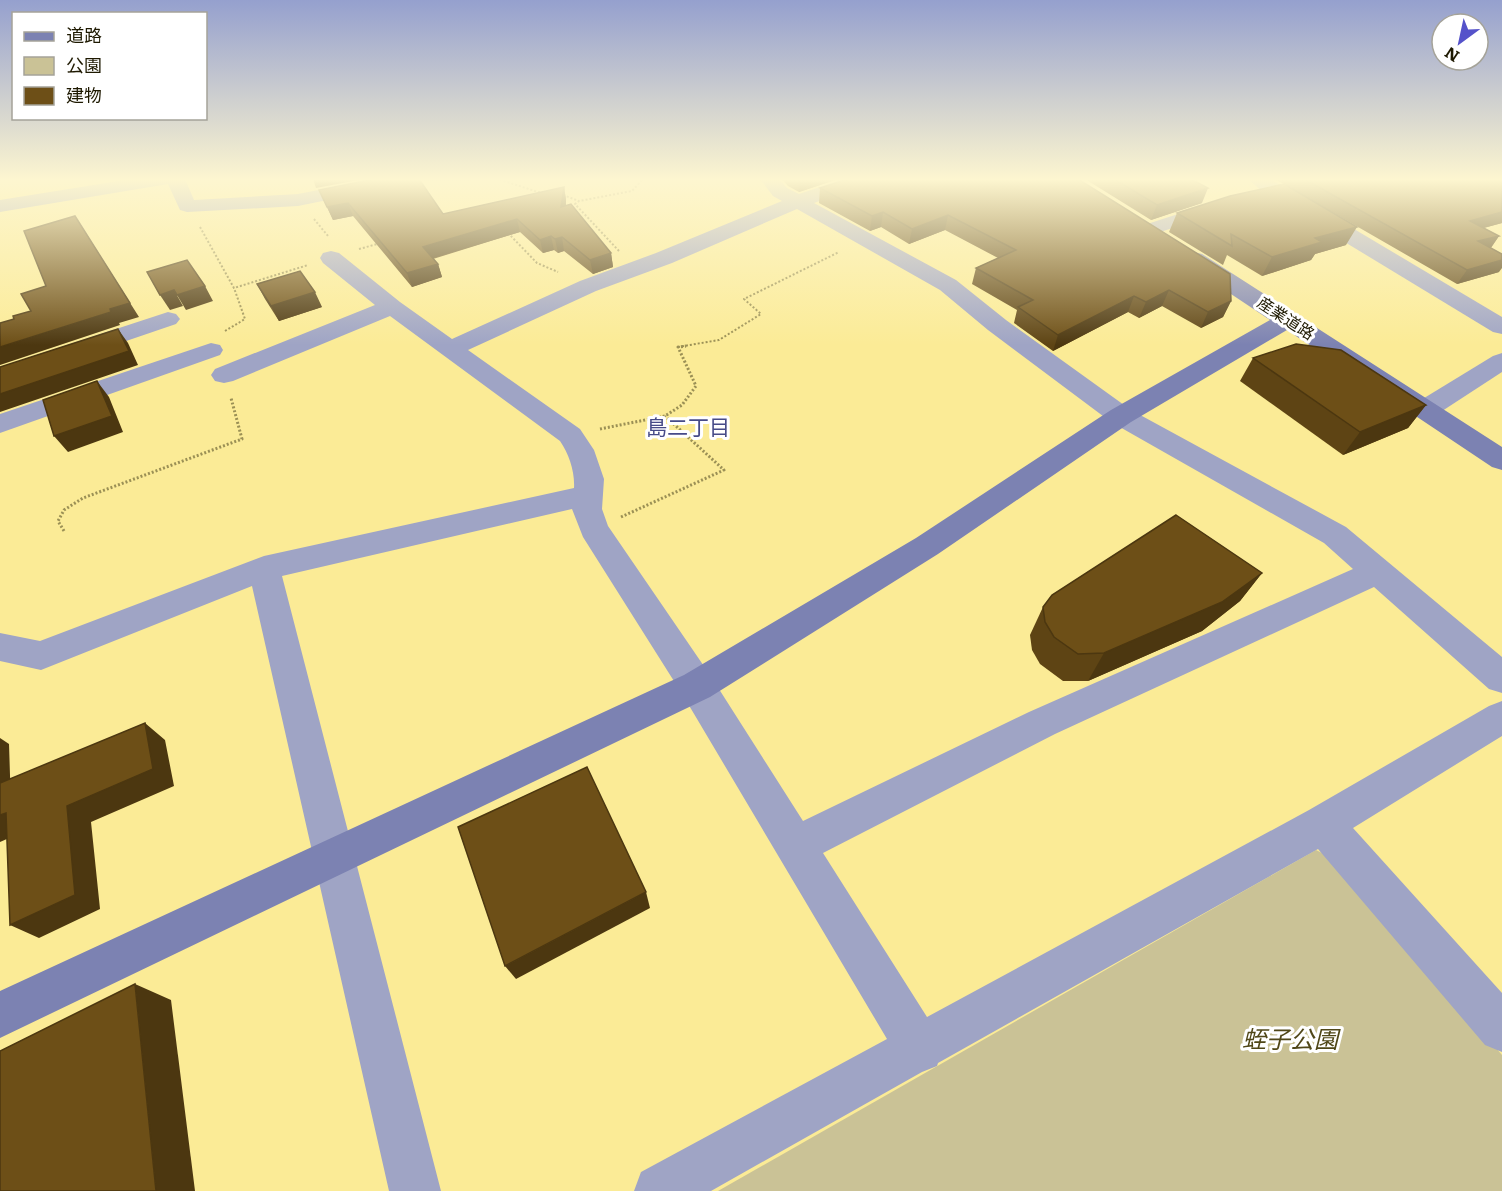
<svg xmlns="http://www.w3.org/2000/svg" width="1502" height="1191" font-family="Literata,'Noto Sans JP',serif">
	<rect width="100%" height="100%" fill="#fbeb96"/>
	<path fill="#cac296" d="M1316,850l22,11 164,194v136h-784z"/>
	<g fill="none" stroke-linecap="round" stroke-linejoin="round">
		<g stroke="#9b9055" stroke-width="2" stroke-dasharray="2 2" stroke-linecap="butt">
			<path d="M424,180l74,-1 40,13h9"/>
			<path d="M563,195l16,6"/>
			<path d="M314,219l14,17"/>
			<path d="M200,227l34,61 74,-23"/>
			<path d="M508,233l29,30 21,9"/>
			<path d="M359,249l22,-6"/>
			<path d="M619,251l-44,-47 4,-3 53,-10 11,-12"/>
			<path d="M225,331l20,-12 -11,-31"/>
			<path d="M678,347l41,-7 42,-26 -17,-15 95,-47"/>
		</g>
		<g stroke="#9b9055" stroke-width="3" stroke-dasharray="2 2" stroke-linecap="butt">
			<path d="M600,429l65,-13 17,-11 14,-19 -18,-39 8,-1"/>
			<path d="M621,517l103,-47 -59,-54"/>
			<path d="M64,531l-6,-10 6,-11 19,-12 159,-59 -11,-41"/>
		</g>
		<g fill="#9fa4c5" fill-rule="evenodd">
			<path d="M131,179h54l9,21 104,-6 76,-15h37l-3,4 -7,2 -103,21 -111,6 -7,-2 -12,-26 -168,28v-12z"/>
			<path d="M760,179h19l8,9 12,6 45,-15h27l-2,4 -55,20 142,77 50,40 125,90 215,117 156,130v36l-13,-4 -115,-102 -319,147 -232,119 104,164 382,-207 180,-104 13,-5v35l-149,92 149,165v59l-17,-7 -167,-196 -380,214 -1,3 -15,6 -211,119h-77l7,-19 246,-133 -203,-342 -101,-160 -11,-28 -290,67 159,615h-52l-137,-605 -211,84 -41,-9v-28l40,8 224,-85 310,-68c1,-16 -5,-34 -14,-47l-170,-125 -157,65 -9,2 -9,-2 -4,-6 4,-6 160,-64 -52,-42 -3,-5 3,-5 8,-2 8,2 61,49 52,37 128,-58 76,-28 126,-52 -9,-5zM797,209l143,81 48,40 123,92 213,121 29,26 -324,143 -226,109 -93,-146 -102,-149 -6,-17 2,-30 -10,-29 -14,-21 -112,-79 128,-59 76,-28z"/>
			<path d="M1248,179h22l232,138v17l-9,-2 -229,-139z"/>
			<path d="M1215,202l7,2 3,4 -3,4 -74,24 -7,-2 -4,-4 4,-4z"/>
			<path d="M168,312l8,2 4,5 -4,5 -176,60v-17z"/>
			<path d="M211,343l9,2 3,5 -3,5 -220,78v-19z"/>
			<path d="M1502,353v19l-66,43 -10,3 -10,-3 -3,-6 3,-6 77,-47z"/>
		</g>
		<path fill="#7c82b2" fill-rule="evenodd" d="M1194,252l8,2 300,193v23l-10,-3 -205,-137 -156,92 -193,132 -228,143 -710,341v-47l684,-316 232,-137 195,-128 159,-90 -84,-56 -3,-5 3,-5z"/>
	</g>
	<g fill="#5e4414">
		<path d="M782,179h56l-39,13 -11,-6z"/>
		<path d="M848,179l383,122 -8,16 -22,11 -39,-22 -23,12 -11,-6 -75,39 -39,-28 3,-13 -45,-26 4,-16 22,-10 -53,-28 -36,14 -28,-17 -11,4 -51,-28 1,-15z"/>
		<path d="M1085,179h106l11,24 -51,17z"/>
		<path d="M1274,179h228v44l-18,5 15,8 -8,12 8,24 -42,12 -151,-87 40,48 -31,9 -4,6 -49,16 -35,-21 -4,10 -54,-33 8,-19 107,-29z"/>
		<path d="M564,187l2,13v6l45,47 2,14 -20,7 -29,-23 -6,2 -4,-3 -11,3 -23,-21 -87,27 5,5 4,13 -30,10 -59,-71 -20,4 -14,-30 124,24z"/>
		<path d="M257,284l65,23 -43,14 -14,-22z"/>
		<path d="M1253,358l173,47 -18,23 -65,27 -103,-74z"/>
		<path d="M1262,573l-22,28 -38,30 -114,50h-25l-23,-17 -8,-14 -2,-15 13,-28z"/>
	</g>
	<g fill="#4c3710">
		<path d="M313,179h51l-48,9z"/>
		<path d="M800,179h38l-39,13z"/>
		<path d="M564,187l2,13 -2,20 -3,-13z"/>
		<path d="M1208,188l-6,15 -51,17 6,-15z"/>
		<path d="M348,203l5,13 -20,4 -6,-13z"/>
		<path d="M883,212l-2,15 -11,4 2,-15z"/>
		<path d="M1502,212v11l-42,11 10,-13z"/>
		<path d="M948,215l-3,15 -36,14 3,-15z"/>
		<path d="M75,216l64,101 -20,6 1,2 -120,40v-18l111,-35z"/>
		<path d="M517,219l3,13 -93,28 -4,-13z"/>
		<path d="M1357,227l-11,18 -31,9 -4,6 -49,16 10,-19 43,-19z"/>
		<path d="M551,236l3,14 -11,3 -3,-13z"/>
		<path d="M1499,236l-10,14 -11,-9z"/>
		<path d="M562,237l2,14 -6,2 -3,-14z"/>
		<path d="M611,253l2,14 -20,7 -3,-14z"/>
		<path d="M1502,260v8l-3,4 -42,12 10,-14z"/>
		<path d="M438,264l4,13 -30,10 -5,-14z"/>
		<path d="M205,286l8,15 -27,9 -9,-15z"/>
		<path d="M174,290l9,16 -13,4 -10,-15z"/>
		<path d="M1169,290l-7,16 -23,12 7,-16z"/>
		<path d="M315,292l7,15 -43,14 -8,-15z"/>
		<path d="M1134,296l-6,16 -75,39 5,-16z"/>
		<path d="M1231,301l-8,16 -22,11 7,-16z"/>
		<path d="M118,329l10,14 10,22 -138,47v-18z"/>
		<path d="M97,381l12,16 14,35 -55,20 -14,-16z"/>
		<path d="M1426,405l-18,23 -65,27 17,-23z"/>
		<path d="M1262,573l-22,28 -38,30 -114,50 16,-28z"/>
		<path d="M145,723l20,17 9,46 -83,36 9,87 -61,29 -29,-13 57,-119z"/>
		<path d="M0,738l9,6 2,62 -11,-7z"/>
		<path d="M6,813l26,15 -32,14v-27z"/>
		<path d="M646,892l4,16 -134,71 -11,-13z"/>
		<path d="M135,984l36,16 24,191h-39z"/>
	</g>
	<g fill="#6d4f17" stroke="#4c3710" stroke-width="1.5">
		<path d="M374,179h45l24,35 121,-27 -3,20 10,-3 40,49 -21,7 -28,-23 -7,2 -4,-3 -11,4 -23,-21 -94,28 15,17 -31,9 -59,-70 -21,4 -8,-17z"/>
		<path d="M848,179h230l152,95 1,27 -23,11 -39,-22 -23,12 -12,-6 -76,39 -40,-28 15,-7 -57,-32 40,-18 -68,-35 -36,14 -29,-17 -11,4 -52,-28z"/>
		<path d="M1114,179h77l17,9 -51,17z"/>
		<path d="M1304,179h198v33l-32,9 29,15 -21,5 24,13v6l-35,10z"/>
		<path d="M1284,184l73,43 -42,11 7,4 -50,15 -41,-23 1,12 -55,-33 53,-17z"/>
		<path d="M75,216l55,87 -20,6 1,3 -111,35v-24l14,-4 -1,-3 18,-5 -10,-17 25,-8 -22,-55z"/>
		<path d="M187,260l18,26 -28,9 -3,-5 -14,5 -13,-23z"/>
		<path d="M300,271l15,21 -44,14 -14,-22z"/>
		<path d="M118,329l11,22 -129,43v-27z"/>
		<path d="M1296,344l45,6 85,55 -66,27 -107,-74z"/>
		<path d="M97,381l15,35 -58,20 -11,-36z"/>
		<path d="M1176,515l86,58 -40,29 -118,51 -26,1 -24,-17 -9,-15 -2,-15 9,-12z"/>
		<path d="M145,723l8,46 -86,37 8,89 -65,30 -4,-112 -6,2v-32z"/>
		<path d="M587,767l59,125 -141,74 -47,-139z"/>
		<path d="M135,984l21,207h-156v-140z"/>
	</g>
	<linearGradient id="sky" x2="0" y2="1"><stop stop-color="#95a0ce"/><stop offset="0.52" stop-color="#fdf6d0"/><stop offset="1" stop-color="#fdf6d0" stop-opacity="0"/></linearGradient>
	<rect width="1502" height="345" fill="url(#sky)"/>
	<g text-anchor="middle" stroke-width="6" stroke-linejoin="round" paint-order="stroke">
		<g font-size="16" fill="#1e1901" stroke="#fff">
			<text transform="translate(1286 318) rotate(33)" y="6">産業道路</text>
		</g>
		<g font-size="21" fill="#474b88" stroke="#fff">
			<text x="688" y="435">島二丁目</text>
		</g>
		<g font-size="24" font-style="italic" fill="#504718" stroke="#fff">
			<text x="1290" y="1048">蛭子公園</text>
		</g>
	</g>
	<rect x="12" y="12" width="195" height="108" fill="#ffffff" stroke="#a5a399" stroke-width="1.5"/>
	<rect x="24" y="32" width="30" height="9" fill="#7c82b2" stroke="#a5a399" stroke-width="1.5"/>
	<text x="66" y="42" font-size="18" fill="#1e1901">道路</text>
	<rect x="24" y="57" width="30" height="18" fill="#cac296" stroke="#a5a399" stroke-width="1.5"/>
	<text x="66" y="72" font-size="18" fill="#1e1901">公園</text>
	<rect x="24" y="87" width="30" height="18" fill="#6d4f17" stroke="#a5a399" stroke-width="1.5"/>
	<text x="66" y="102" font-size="18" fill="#1e1901">建物</text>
	<g transform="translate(1460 42) rotate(213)"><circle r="28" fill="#ffffff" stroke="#a5a399" stroke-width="1.5"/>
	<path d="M0-4.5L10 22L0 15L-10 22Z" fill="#5552ca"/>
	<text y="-9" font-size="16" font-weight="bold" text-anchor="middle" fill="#1e1901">N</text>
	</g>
</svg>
